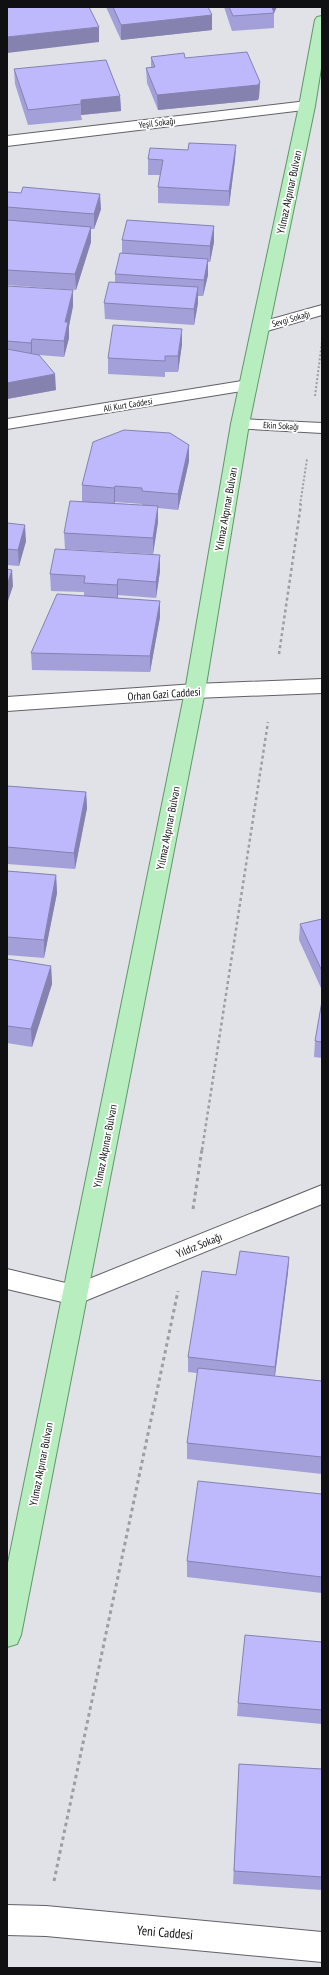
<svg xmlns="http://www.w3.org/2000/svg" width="329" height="1975" font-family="'PT Sans Narrow',sans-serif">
	<rect width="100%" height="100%" fill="#e1e1e8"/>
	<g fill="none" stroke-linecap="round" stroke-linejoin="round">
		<g stroke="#616167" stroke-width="2">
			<g id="minor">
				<path d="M307,101l5,2 3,3 -3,3 -305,37v-10z"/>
				<path d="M322,305v10l-62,18 -6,-1 -2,-4 2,-4z"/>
				<path d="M248,380l6,1 3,4 -3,4 -247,40v-10z"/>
				<path d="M240,419l82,4v10l-88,-5 -3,-4 3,-4z"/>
				<path d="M322,679v14l-127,5 -188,13v-14l188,-13z"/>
				<path d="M322,1185v19l-247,101 -68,-16v-20l67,16z"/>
				<path d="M7,1905l39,1 276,26v30l-276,-26 -39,-1z"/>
			</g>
		</g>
		<g stroke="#5e9867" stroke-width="2">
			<path id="major" d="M322,16v46l-7,44 -66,318 -44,267 -184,944 -4,9 -10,3v-79l178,-877 46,-267 68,-318 16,-86 2,-3z"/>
		</g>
		<g stroke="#9d9da2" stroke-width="2" stroke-dasharray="2 2" stroke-linecap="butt">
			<path d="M315,396l7,-54"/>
			<path d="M300,505l7,-46"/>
		</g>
		<g stroke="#9d9da2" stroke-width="2.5" stroke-dasharray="3 3" stroke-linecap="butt">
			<path d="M279,654l22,-150"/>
			<path d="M202,1150l66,-428"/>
		</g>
		<g stroke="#9d9da2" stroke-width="3" stroke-dasharray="3.5 3.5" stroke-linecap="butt">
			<path d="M193,1209l9,-60"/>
			<path d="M54,1881l124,-590"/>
		</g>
		<use href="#minor" fill="#fff" fill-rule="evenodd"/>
		<use href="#major" fill="#b8edbf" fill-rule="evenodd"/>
	</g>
	<g fill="#a39fd9" fill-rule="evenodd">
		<path d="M106,7h102l4,23 -91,10z"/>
		<path d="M224,7h53l-3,5v16l-42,3z"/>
		<path d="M151,57l34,1 75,24 -1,15 -1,3 -100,10 -11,-27 -1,-15 5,-1z"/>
		<path d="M14,69l106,27 1,15 -40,4 1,5 -54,5 -13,-41z"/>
		<path d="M236,145l-1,15 -6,46 -71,-3v-16l2,-12h-12v-16l40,-9z"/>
		<path d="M7,194l94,15 -7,20h-3v13l-15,48 -69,-5z"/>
		<path d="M122,240l92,2 -4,20h-2v13l-5,21h-5v7l-4,22 -89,-6 -1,-16 11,-21v-8l7,-21z"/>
		<path d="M7,286l66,20 -4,20v12l-5,19 -25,-2 17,35 -49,9z"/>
		<path d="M182,344l-4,28h-13v5l-57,-3v-16z"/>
		<path d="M189,461l-11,49 -20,-2v14l-5,32 -88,-5 -1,-16 18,-31v-17zM115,502l27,2v1l-27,-2z"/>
		<path d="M7,523l19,18 -7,25 -12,-1z"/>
		<path d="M160,571l-4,27 -38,-3v3l42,3v16l-10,55 -118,-2 -1,-17 53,-57v-4l-33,-1 -1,-17z"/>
		<path d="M7,786l79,6 1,16 -12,61 -68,-5z"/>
		<path d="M7,871l49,4 1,18 -13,65 -37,-3z"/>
		<path d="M322,919v69h-1l-22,-48 1,-16z"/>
		<path d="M7,959l44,7 1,18 -20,63 -25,-4z"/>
		<path d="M322,1001v57l-8,-1 1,-16z"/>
		<path d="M289,1257l-1,15 -13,104 47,5v93l-135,-15v-16l10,-70 -9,-1v-15l48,-82z"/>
		<path d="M322,1494v99l-135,-16v-16z"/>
		<path d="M322,1642v82l-85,-8 1,-13z"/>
		<path d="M239,1764l83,5v121l-89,-6z"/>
	</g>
	<g fill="#8582b0">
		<path d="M271,7h6l-3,6z"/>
		<path d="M212,15v15l-91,10v-15z"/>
		<path d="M99,27v15l-92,11v-16z"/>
		<path d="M260,82l-1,15 -1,3 -100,10 -1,-15z"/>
		<path d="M120,96l1,15 -40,4v-15z"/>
		<path d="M236,145l-1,15 -6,46v-15z"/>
		<path d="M100,194l1,15 -7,20v-15z"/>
		<path d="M214,226v16l-4,20v-16z"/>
		<path d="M91,227v15l-15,48 -1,-16z"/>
		<path d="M208,259v16l-5,21 1,-16z"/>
		<path d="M198,287v16l-4,22v-16z"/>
		<path d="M73,290v16l-4,20v12l-5,19v-16l1,-19z"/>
		<path d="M182,329v15l-4,28v-16z"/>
		<path d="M32,339v16l-1,4v-16z"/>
		<path d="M55,374l1,16 -49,9v-16z"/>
		<path d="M189,445v16l-11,49v-16z"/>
		<path d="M115,486v16l-1,3v-17z"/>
		<path d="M158,506v16l-5,32v-16z"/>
		<path d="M25,525l1,16 -7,25 -1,-16z"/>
		<path d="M160,555v16l-4,27v-16z"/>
		<path d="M12,570l1,16 -6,18v-19z"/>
		<path d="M118,579v16l-1,6v-16z"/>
		<path d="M160,601v16l-10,55v-16z"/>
		<path d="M86,792l1,16 -12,61 -1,-16z"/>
		<path d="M56,875l1,18 -13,65v-18z"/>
		<path d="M51,966l1,18 -20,63 -1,-18z"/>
		<path d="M289,1257l-1,15 -14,111 1,-16z"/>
	</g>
	<g fill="#beb9fc" stroke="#8582b0">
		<path d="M7,7h82l10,20 -92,10z"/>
		<path d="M113,7h95l4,8 -91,10z"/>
		<path d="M229,7h43l2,6 -41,3z"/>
		<path d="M247,52l13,30 -2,3 -101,10 -11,-27 9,-1 -4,-10 33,-4 1,5z"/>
		<path d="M106,60l14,36 -39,4v4l-53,6 -14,-41z"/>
		<path d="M189,143l47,2 -7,46 -71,-4 5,-27 -15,-1 2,-11 38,2z"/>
		<path d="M23,187l77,7 -6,20 -87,-7v-13l1,-2 13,1z"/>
		<path d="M7,220l84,7 -16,47 -68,-4z"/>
		<path d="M127,220l87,6 -4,20 -88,-6z"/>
		<path d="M120,253l88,6 -4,21 -89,-6z"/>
		<path d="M109,282l89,5 -4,22 -90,-6z"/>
		<path d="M7,286l66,4 -8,32h3l-4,19 -32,-2 -1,4 -24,-2z"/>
		<path d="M113,325l69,4 -4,27h-13v5l-57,-3z"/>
		<path d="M7,349l32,6 16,19 -48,9z"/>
		<path d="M124,430l46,3 19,12 -11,49 -36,-3v-3l-27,-2 -1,2 -32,-3 11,-43z"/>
		<path d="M70,501l88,5 -5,32 -89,-5z"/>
		<path d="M7,523l18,2 -7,25 -11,-1z"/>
		<path d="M55,549l105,6 -4,27 -38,-3 -1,6 -33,-2 1,-7 -35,-2z"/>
		<path d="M7,569l5,1 -5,15z"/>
		<path d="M57,594l103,7 -10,55 -119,-3z"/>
		<path d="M7,786l79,6 -12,61 -67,-6z"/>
		<path d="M7,871l49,4 -12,65 -37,-3z"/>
		<path d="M322,919v52l-22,-47z"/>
		<path d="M7,959l44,7 -20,63 -24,-3z"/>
		<path d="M322,1001v41l-7,-1z"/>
		<path d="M240,1251l49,6 -14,110 -87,-10 14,-86 34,4z"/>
		<path d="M198,1368l124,13v76l-135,-14z"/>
		<path d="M198,1481l124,13v83l-135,-16z"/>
		<path d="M245,1635l77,7v68l-84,-7z"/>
		<path d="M239,1764l83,5v108l-88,-6z"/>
	</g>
	<g text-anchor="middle" stroke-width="3.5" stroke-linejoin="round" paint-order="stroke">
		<g font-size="9" fill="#101013" stroke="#fff">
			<text transform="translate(157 123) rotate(-7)" y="3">Yeşil Sokağı</text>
			<text transform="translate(291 319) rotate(-16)" y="3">Sevgi Sokağı</text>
			<text transform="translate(128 405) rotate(-9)" y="3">Ali Kurt Caddesi</text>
			<text transform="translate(281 426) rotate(3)" y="3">Ekin Sokağı</text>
		</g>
		<g font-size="11" fill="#101013" stroke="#fff">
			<text transform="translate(289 192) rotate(-78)" y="4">Yılmaz Akpınar Bulvarı</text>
			<text transform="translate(226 509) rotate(-80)" y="4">Yılmaz Akpınar Bulvarı</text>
			<text transform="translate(164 694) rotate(-4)" y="4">Orhan Gazi Caddesi</text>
			<text transform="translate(168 828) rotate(-79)" y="4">Yılmaz Akpınar Bulvarı</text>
			<text transform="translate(105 1146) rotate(-79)" y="4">Yılmaz Akpınar Bulvarı</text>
			<text transform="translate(199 1245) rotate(-22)" y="4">Yıldız Sokağı</text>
			<text transform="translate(41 1464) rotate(-79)" y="4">Yılmaz Akpınar Bulvarı</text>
		</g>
		<g font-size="13" fill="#101013" stroke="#fff">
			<text transform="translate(165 1932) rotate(5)" y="5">Yeni Caddesi</text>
		</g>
	</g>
	<rect width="329" height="1975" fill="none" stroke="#101013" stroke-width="16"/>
</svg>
